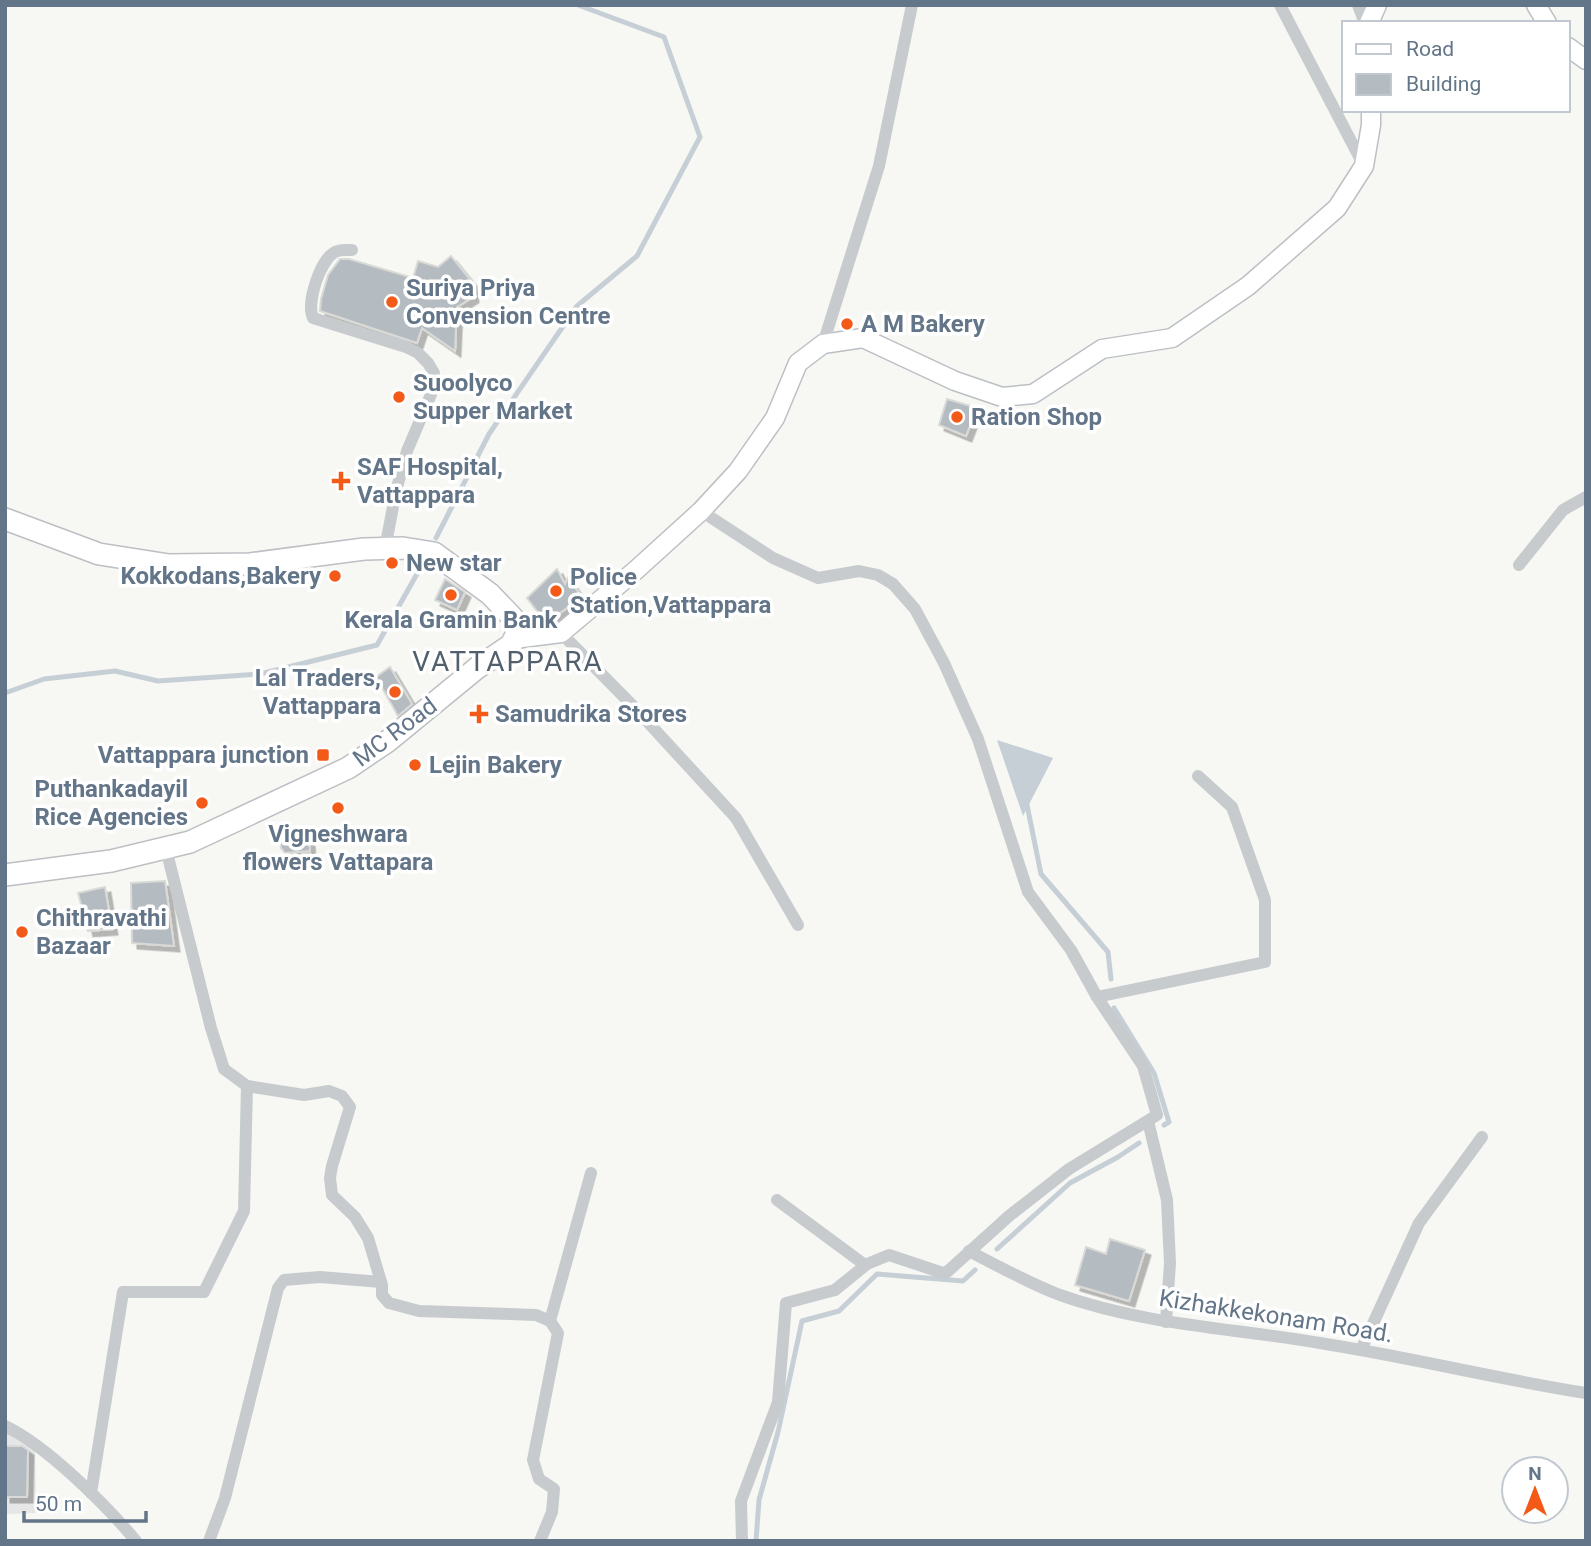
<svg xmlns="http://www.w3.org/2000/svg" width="1591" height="1546" font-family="Roboto,sans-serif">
	<defs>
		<filter id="shadow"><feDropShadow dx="5.5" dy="5.5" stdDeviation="0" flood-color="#0004"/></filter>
	</defs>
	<rect width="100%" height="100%" fill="#f7f7f4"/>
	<path fill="#e5e6e5" d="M5,1432l30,18 1,63 -31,1z"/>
	<path fill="#c6cfd5" d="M997,740l56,18 -30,58z"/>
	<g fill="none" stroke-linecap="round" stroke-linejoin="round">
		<g stroke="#c6cfd5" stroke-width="5">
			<path d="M436,538l53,-104 88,-128 60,-50 63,-119 -36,-100 -86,-32"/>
			<path d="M5,693l39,-14 71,-8 43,10 102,-7 117,-29 45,-80"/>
			<path d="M1026,800l15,74 67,78 3,27"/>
			<path d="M1114,1008l40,65 15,49 -5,3"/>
			<path d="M997,1249l73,-66 48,-26 21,-14"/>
			<path d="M756,1541l3,-41 19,-68 24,-111 37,-10 38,-37 86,7 12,-11"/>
		</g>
	</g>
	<g fill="#b4bbc1" stroke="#d9d9d6" stroke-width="2" filter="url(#shadow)">
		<path d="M451,256l20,25 2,16 -16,10 -2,44 -33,-23 -5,15 -97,-32 1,-12 7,-24 12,-16h9l64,19 5,-17 20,6z"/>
		<path d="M947,399l30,9 -11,28 -27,-11z"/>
		<path d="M557,569l8,15 3,-6 14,19 -36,26 -19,-25z"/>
		<path d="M445,579l20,13 -8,18 -22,-10z"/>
		<path d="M390,667l22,37 -14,12 -22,-39z"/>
		<path d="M279,827l29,1 2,23 -25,2 -4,-5z"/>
		<path d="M165,881l9,65 -42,-3 -1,-60z"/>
		<path d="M105,887l7,42 -24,2 -10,-38z"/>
		<path d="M1110,1239l35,11 -16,51 -54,-16 11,-38 20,7z"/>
		<path d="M5,1446h17l6,4 -1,47h-22z"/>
	</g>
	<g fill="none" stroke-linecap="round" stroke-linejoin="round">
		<g stroke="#bbc0c5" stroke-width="21">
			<g id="secondary">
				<path d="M1536,5l11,18"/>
				<path d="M1369,23l8,-18"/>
				<path d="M1568,47l18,13"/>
				<path d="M514,639l47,-6 75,-63 65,-59 37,-40 37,-53 23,-55 25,-19 40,-6 92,43 47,16 31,-3 69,-45 70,-11 76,-52 89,-78 27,-42 7,-41v-15"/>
			</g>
		</g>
		<g stroke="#bcbfc3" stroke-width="24">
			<path id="primary" d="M5,519l94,35 70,11 81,-1 114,-15 39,-1 31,5 56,41 23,24 4,15 -6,12 -34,23 -89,73 -40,27 -158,74 -79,19 -106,14"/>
		</g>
		<g stroke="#c7cbce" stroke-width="12">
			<path d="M1280,5l84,161"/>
			<path d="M1358,5l7,18"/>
			<path d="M352,250c-6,0 -12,-1 -17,2 -15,8 -29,51 -22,66l93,29 12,6 10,10 6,10 -2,19 -25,59 -11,40 -11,58"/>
			<path d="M823,344l56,-178 33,-161"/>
			<path d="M701,511l72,47 45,20 41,-7 19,4 15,9 22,25 29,54 34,76 50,153 43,58 26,47 46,69 14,49 -88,54 -60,47 -62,56 -4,1 -54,-18 -22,9 -32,26 -49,13 -8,99 -37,99 1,40"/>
			<path d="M1519,565l44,-55 23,-13"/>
			<path d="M561,633l72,73 103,112 62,107"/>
			<path d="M166,849l45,179 13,41 23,17 57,9 25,-4 13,5 8,11 -18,59 -2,12 2,17 23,22 13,21 14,47v10l7,8 30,8 117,4 14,6 8,12 -25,127 6,19 15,10 -2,23 -12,29"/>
			<path d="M1097,997l168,-35v-62l-33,-93 -34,-31"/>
			<path d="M1148,1121l19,79 3,63 -4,59"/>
			<path d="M777,1200l88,65"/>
			<path d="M969,1251c30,16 60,32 91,44 84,30 173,33 260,48 89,14 177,36 266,50"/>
			<path d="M550,1321l41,-148"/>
			<path d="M1361,1350l58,-127 63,-86"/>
			<path d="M5,1426c42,20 101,79 131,115"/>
			<path d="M91,1493l32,-201h81l40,-81 3,-125"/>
			<path d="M209,1541l16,-43 53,-210 6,-8 36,-3 61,5"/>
		</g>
		<use href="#secondary" stroke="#fff" stroke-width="18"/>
		<use href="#primary" stroke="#fff" stroke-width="21"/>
	</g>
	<g fill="#f35a18" stroke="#fff" stroke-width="2.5">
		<circle cx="392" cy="302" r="7"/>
		<circle cx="847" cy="324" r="7"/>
		<circle cx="399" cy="397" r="7"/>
		<circle cx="957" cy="417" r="7"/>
		<path d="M337.5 470.5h7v7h7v7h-7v7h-7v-7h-7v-7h7z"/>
		<circle cx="392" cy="563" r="7"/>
		<circle cx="335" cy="576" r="7"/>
		<circle cx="556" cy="591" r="7"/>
		<circle cx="451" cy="595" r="7"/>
		<circle cx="395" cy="692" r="7"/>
		<path d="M475.5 703.5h7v7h7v7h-7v7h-7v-7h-7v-7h7z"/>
		<rect x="316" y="748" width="14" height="14" rx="3.5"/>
		<circle cx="415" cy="765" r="7"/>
		<circle cx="202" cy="803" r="7"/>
		<circle cx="338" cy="808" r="7"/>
		<circle cx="22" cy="932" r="7"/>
	</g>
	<g text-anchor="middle" stroke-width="7" stroke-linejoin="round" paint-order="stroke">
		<g font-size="24" font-weight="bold" fill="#637588" stroke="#fff" text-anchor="start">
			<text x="406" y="296">Suriya Priya<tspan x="406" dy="28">Convension Centre</tspan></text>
			<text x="861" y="332">A M Bakery</text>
			<text x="413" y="391">Suoolyco<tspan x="413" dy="28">Supper Market</tspan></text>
			<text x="971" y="425">Ration Shop</text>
			<text x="357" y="475">SAF Hospital,<tspan x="357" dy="28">Vattappara</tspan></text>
			<text x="406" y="571">New star</text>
			<text x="321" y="584" text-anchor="end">Kokkodans,Bakery</text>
			<text x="570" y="585">Police<tspan x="570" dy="28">Station,Vattappara</tspan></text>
			<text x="451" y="628" text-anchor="middle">Kerala Gramin Bank</text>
			<text x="381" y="686" text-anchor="end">Lal Traders,<tspan x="381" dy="28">Vattappara</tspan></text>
			<text x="495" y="722">Samudrika Stores</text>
			<text x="309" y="763" text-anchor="end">Vattappara junction</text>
			<text x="429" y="773">Lejin Bakery</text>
			<text x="188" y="797" text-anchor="end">Puthankadayil<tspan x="188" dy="28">Rice Agencies</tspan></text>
			<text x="338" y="842" text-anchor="middle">Vigneshwara<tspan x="338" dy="28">flowers Vattapara</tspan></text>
			<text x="36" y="926">Chithravathi<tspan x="36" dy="28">Bazaar</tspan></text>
		</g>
		<g font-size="24" fill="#637588" stroke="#fff">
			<text transform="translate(395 732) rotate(-37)" y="8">MC Road</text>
			<text transform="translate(1276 1316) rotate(9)" y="8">Kizhakkekonam Road.</text>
		</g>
		<g font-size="28" letter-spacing="2" fill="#525f6c" stroke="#fff">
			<text x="508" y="671">VATTAPPARA</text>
		</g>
	</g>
	<rect width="1591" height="1546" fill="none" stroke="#637588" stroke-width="14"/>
	<rect x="1342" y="21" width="228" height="91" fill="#ffffff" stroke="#c1c8cf" stroke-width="2"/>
	<rect x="1356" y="44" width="35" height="10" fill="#ffffff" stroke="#c1c8cf" stroke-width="2"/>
	<text x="1406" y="56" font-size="21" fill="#637588">Road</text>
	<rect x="1356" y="74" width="35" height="21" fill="#b4bbc1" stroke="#c1c8cf" stroke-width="2"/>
	<text x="1406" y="91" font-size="21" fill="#637588">Building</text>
	<g transform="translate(1535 1490)"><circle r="33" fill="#ffffff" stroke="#c1c8cf" stroke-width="2"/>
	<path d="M0-5L12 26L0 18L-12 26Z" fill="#f35a18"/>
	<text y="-10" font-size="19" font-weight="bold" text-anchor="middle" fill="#637588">N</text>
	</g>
	<path d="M24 1511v10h122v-10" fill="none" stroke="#637588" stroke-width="3.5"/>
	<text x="35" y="1511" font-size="21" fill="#637588" stroke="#ffffff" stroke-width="5" paint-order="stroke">50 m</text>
</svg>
